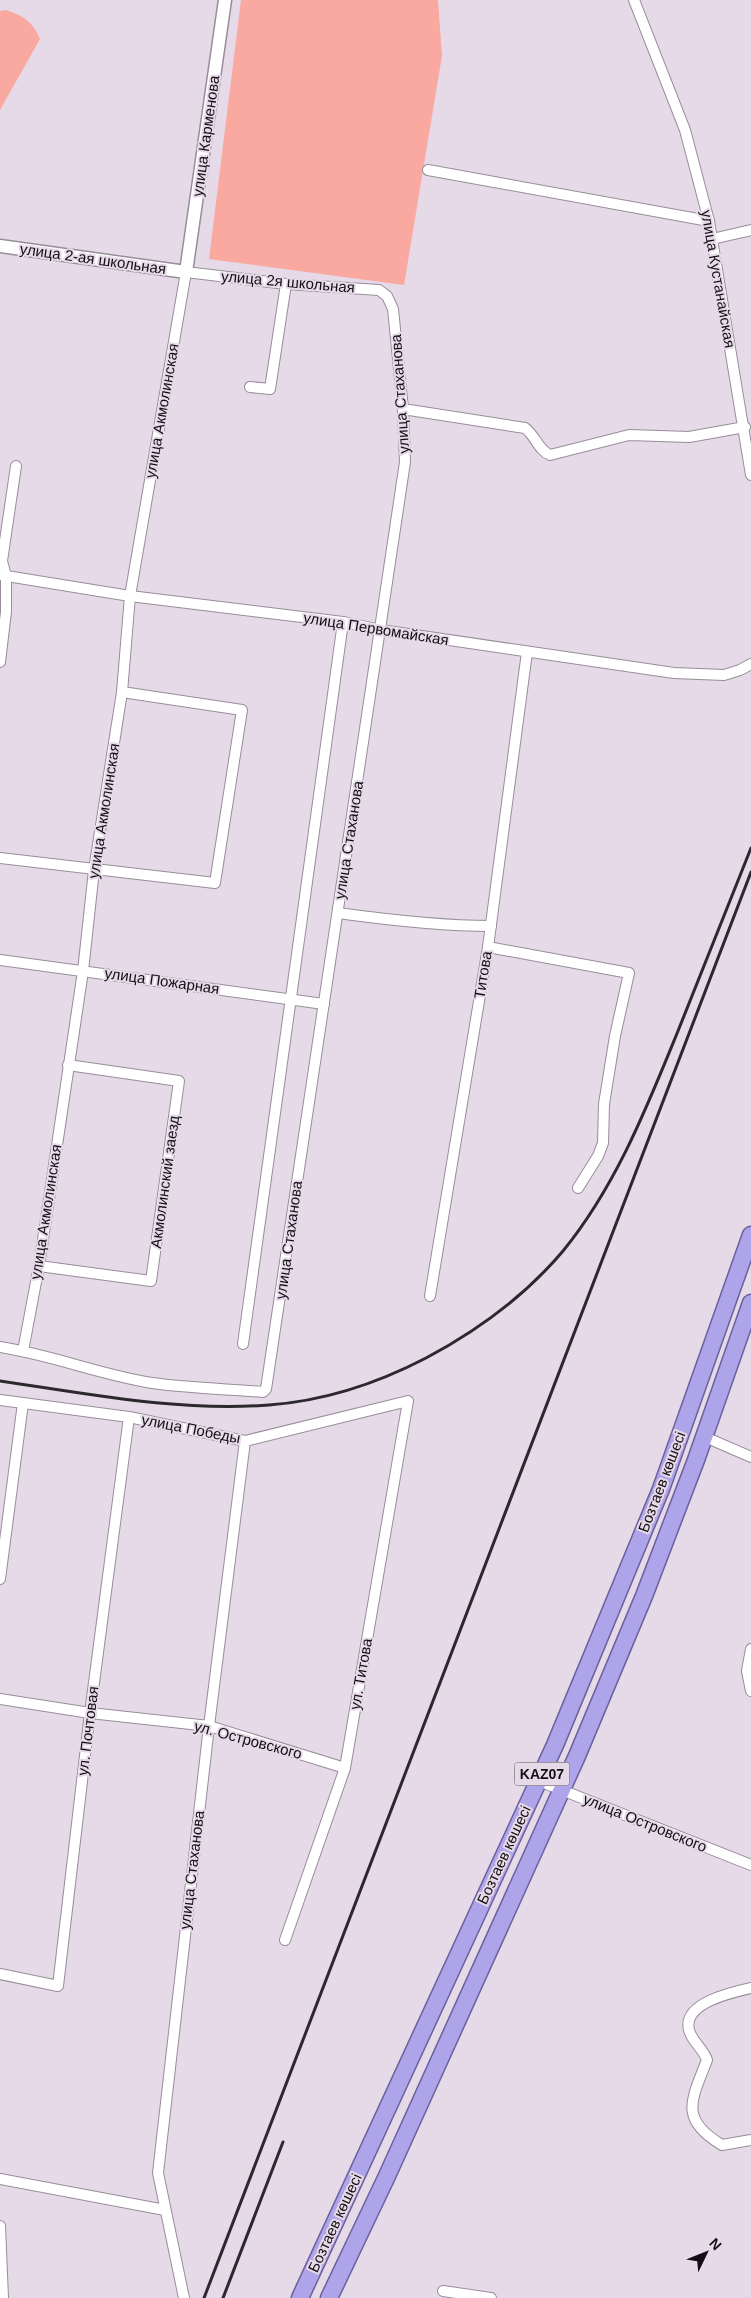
<svg xmlns="http://www.w3.org/2000/svg" width="751" height="2298" font-family="Helvetica,sans-serif">
	<rect width="100%" height="100%" fill="#e6dae8"/>
	<g fill="#f9a99f">
		<path d="M241,0h197l4,56 -38,229 -195,-26z"/>
		<path d="M6,10c18,6 27,12 34,29l-40,71v-99z"/>
	</g>
	<g fill="none" stroke-linecap="round" stroke-linejoin="round">
		<g stroke="#988d9a" stroke-width="12">
			<g id="minor">
				<path d="M634,0l51,130 24,91 42,254"/>
				<path d="M428,170l281,51"/>
				<path d="M712,239l39,-9"/>
				<path d="M250,387l20,2 16,-105"/>
				<path d="M403,409l122,19c10,7 13,22 25,27l79,-20 60,2 56,-10"/>
				<path d="M0,575l130,21 213,26 38,8 293,43 50,2 16,-5 11,-6"/>
				<path d="M0,662l6,-50v-36l-4,-15 14,-95"/>
				<path d="M0,858l215,25 27,-173 -120,-18"/>
				<path d="M338,913c51,7 101,13 153,13"/>
				<path d="M488,947l141,26 -14,63 -11,68 -1,39 -5,13 -20,32"/>
				<path d="M0,960l324,44"/>
				<path d="M39,1266l112,15 28,-200 -111,-16"/>
				<path d="M430,1296l58,-349 39,-295"/>
				<path d="M243,1344l100,-722"/>
				<path d="M0,1347c52,8 101,28 152,36 37,5 74,6 111,9l3,-3 139,-927 -2,-53 -10,-100 -6,-13 -8,-6 -93,-6 -100,-12 -56,324 -8,96 -28,178 -11,101 -44,295 -16,85"/>
				<path d="M0,1400l129,17 116,24 163,-40 -63,367 -60,172"/>
				<path d="M705,1437l46,20"/>
				<path d="M0,1579l23,-176"/>
				<path d="M751,1649l-4,22 4,20"/>
				<path d="M0,1699l90,14 119,13 136,42"/>
				<path d="M539,1781l212,84"/>
				<path d="M0,1974l58,12 32,-273 39,-296"/>
				<path d="M751,1988c-18,4 -69,15 -62,42 3,12 14,18 18,30 -15,39 -29,59 15,85l29,-5"/>
				<path d="M0,2179l165,31"/>
				<path d="M0,2226l3,72"/>
				<path d="M443,2291l48,7"/>
				<path d="M184,2298l-26,-125 51,-447 36,-285"/>
			</g>
		</g>
		<g stroke="#988d9a" stroke-width="15">
			<path id="tertiary" d="M0,246l186,26 39,-272"/>
		</g>
		<g stroke="#6a619c" stroke-width="19">
			<g id="trunk">
				<path d="M300,2298l255,-553 106,-256 90,-254"/>
				<path d="M329,2298l58,-122 190,-420 67,-160 52,-136 55,-157"/>
			</g>
		</g>
		<use href="#minor" stroke="#fff" stroke-width="10"/>
		<use href="#tertiary" stroke="#fff" stroke-width="12"/>
		<use href="#trunk" stroke="#aea4ea" stroke-width="16"/>
		<g stroke="#2d282e" stroke-width="3">
			<path d="M0,1381c89,13 179,31 269,24 54,-4 109,-22 157,-47 51,-27 99,-62 137,-107 53,-65 84,-144 115,-220 24,-61 49,-122 73,-183"/>
			<path d="M204,2298l547,-1426"/>
			<path d="M223,2298l60,-156"/>
		</g>
	</g>
	<g text-anchor="middle" stroke-width="4" stroke-linejoin="round" paint-order="stroke">
		<rect fill="#e6dae8" stroke="#524b53" stroke-width="1" x="514.5" y="1762.5" width="55" height="23" rx="4"/>
		<g font-size="14" font-weight="bold" fill="#120e13">
			<text x="542" y="1779">KAZ07</text>
		</g>
		<g font-size="15" fill="#120e13" stroke="#e6dae8">
			<text transform="translate(206 136) rotate(-82)" y="5">улица Карменова</text>
			<text transform="translate(93 259) rotate(8)" y="5">улица 2-ая школьная</text>
			<text transform="translate(718 279) rotate(80)" y="5">улица Кустанайская</text>
			<text transform="translate(288 282) rotate(5)" y="5">улица 2я школьная</text>
			<text transform="translate(400 394) rotate(-94)" y="5">улица Стаханова</text>
			<text transform="translate(162 411) rotate(-80)" y="5">улица Акмолинская</text>
			<text transform="translate(376 629) rotate(9)" y="5">улица Первомайская</text>
			<text transform="translate(104 811) rotate(-81)" y="5">улица Акмолинская</text>
			<text transform="translate(349 840) rotate(-81)" y="5">улица Стаханова</text>
			<text transform="translate(483 975) rotate(-81)" y="5">Титова</text>
			<text transform="translate(162 981) rotate(8)" y="5">улица Пожарная</text>
			<text transform="translate(165 1182) rotate(-82)" y="5">Акмолинский заезд</text>
			<text transform="translate(46 1212) rotate(-81)" y="5">улица Акмолинская</text>
			<text transform="translate(289 1240) rotate(-82)" y="5">улица Стаханова</text>
			<text transform="translate(191 1429) rotate(11)" y="5">улица Победы</text>
			<text transform="translate(662 1482) rotate(-69)" y="5">Бозтаев көшесі</text>
			<text transform="translate(361 1674) rotate(-80)" y="5">ул. Титова</text>
			<text transform="translate(88 1731) rotate(-83)" y="5">ул. Почтовая</text>
			<text transform="translate(248 1740) rotate(15)" y="5">ул. Островского</text>
			<text transform="translate(645 1823) rotate(22)" y="5">улица Островского</text>
			<text transform="translate(504 1855) rotate(-65)" y="5">Бозтаев көшесі</text>
			<text transform="translate(192 1870) rotate(-83)" y="5">улица Стаханова</text>
			<text transform="translate(335 2223) rotate(-65)" y="5">Бозтаев көшесі</text>
		</g>
	</g>
	<g transform="translate(706 2253) rotate(47)" stroke="#e6dae8" stroke-width="4" paint-order="stroke">
	<path d="M0-4L9 19L0 12L-9 19Z" fill="#120e13"/>
	<text y="-8" font-size="14" font-weight="bold" text-anchor="middle" fill="#120e13">N</text>
	</g>
</svg>
